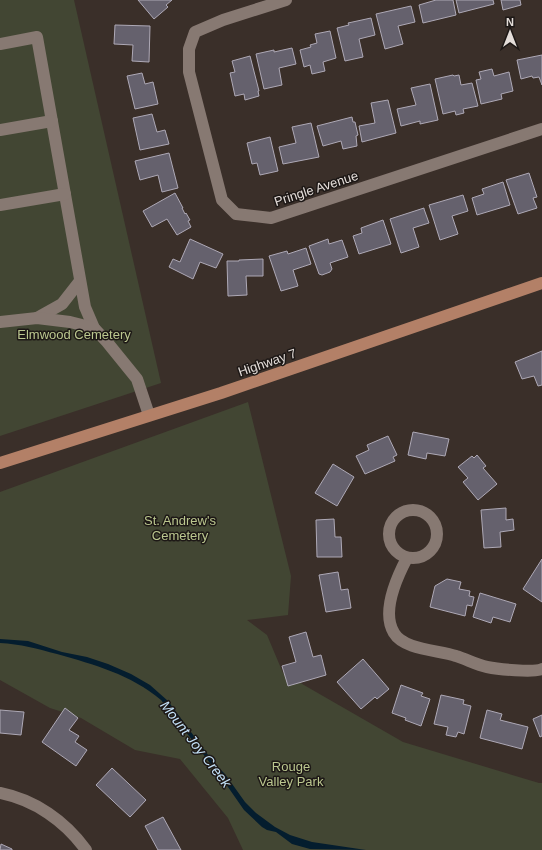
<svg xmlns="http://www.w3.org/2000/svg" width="542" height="850" font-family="Helvetica,sans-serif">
	<rect width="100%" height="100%" fill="#3a2f29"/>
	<g fill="#424633">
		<path d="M0,0h74l87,383 -161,53z"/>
		<path d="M248,402l43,174 -3,39 -41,5 20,15 16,38 120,69 136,41h3v67h-299l-15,-32 -48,-59 -45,-9 -54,-32 -31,-10 -50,-28v-188z"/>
	</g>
	<path fill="#041d2e" d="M0,639l28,2 34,11 25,5 21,7 23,10 19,11 18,16 46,62 11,11 20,28 11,11 19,14 15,8 22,7 54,8 -56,-1 -18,-5 -16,-12 -9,-2 -5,-3 -18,-17 -23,-33 -60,-77c-31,-26 -66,-35 -104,-46 -19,-5 -37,-10 -57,-11z"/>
	<g fill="#65616d" stroke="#aea9b6">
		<path d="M138,0h34l-6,5 2,2 -14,12z"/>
		<path d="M436,0h17l3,15 -33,8 -4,-18z"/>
		<path d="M456,0h37l1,4 -35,9z"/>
		<path d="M501,0h19l1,5 -18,5z"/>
		<path d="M411,6l4,16 -17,4 5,18 -18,5 -9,-35z"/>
		<path d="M371,18l4,17 -16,4 4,18 -18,4 -8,-33 12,-3 -1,-2z"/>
		<path d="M115,25l35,1 -1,36 -17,-1 1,-16 -19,-1z"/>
		<path d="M330,31l6,27 -13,4 2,9 -13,3 -2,-9 -6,2 -4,-17 11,-3 -1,-2 7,-2 -2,-9z"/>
		<path d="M292,48l4,16 -17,4 3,17 -18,4 -8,-35 18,-4v2z"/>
		<path d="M542,55v30l-3,-8 -6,1 -1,-2 -11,3 -4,-19z"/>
		<path d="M250,56l9,35h-1l1,5 -14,4 -1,-6 -9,2 -5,-23 5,-1 -3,-11z"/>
		<path d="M492,69l2,7 15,-4 4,19 -12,3 1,5 -21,5 -5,-24 5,-1 -2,-7z"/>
		<path d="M142,73l3,11 8,-2 5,22 -23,5 -8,-33z"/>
		<path d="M453,75l1,1 5,-1 2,10 11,-2 6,23 -15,3 1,4 -8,2 -1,-4 -12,3 -8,-35z"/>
		<path d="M430,84l8,36 -18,4v-3l-19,5 -4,-17 19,-4 -5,-17z"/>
		<path d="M388,100l8,33 -34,9 -3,-16 16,-3 -4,-20z"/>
		<path d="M152,114l5,18 8,-2 4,14 -29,6 -7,-32z"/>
		<path d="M352,117l1,5h2l3,13 -2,1 1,10 -14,3 -2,-8 -18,5 -6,-20z"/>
		<path d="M311,123l8,34 -36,7 -4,-17 17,-4 -4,-16z"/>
		<path d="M270,137l8,34 -18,4 -3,-12 -5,1 -5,-21z"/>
		<path d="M169,153l9,35 -16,4 -4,-17 -18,5 -5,-19z"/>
		<path d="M529,173l8,24 -4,1 4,10 -19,6 -12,-34z"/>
		<path d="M503,182l7,23 -33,10 -5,-17 12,-4 -2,-5z"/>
		<path d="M175,193l8,15h-1l3,6 1,-1 4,7 -2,1 3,6 -14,8 -10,-16 -15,8 -9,-16z"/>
		<path d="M463,195l5,16 -16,5 6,18 -18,6 -11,-35z"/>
		<path d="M424,209l5,14 -16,5 6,19 -18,6 -11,-34 34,-11z"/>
		<path d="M383,220l8,24 -32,10 -6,-18 9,-3 -1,-5z"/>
		<path d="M190,239l33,15 -7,14 -16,-6 -7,17 -24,-12 4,-8 7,3z"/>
		<path d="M328,239l1,5 13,-4 6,17 -18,6 2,6 -2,3 -8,3 -3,-1 -10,-28z"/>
		<path d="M306,248l5,16 -18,6 5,16 -17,5 -12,-35 18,-5 1,3z"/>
		<path d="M263,259v17h-17l1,19 -19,1 -1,-35h12v-1z"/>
		<path d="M542,351v34l-4,1 -4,-10 -12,3 -7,-17z"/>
		<path d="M413,432l36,7 -4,17 -18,-3 -1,6 -18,-4z"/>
		<path d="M388,436l9,19 -4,2 2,4 -30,13 -9,-18 13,-6 -2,-5z"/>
		<path d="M477,455l9,11 -3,2 14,16 -19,16 -15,-18 5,-4 -10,-11 14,-11 2,2z"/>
		<path d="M333,464l21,13 -17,29 -22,-13z"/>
		<path d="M506,508v12l7,-1 1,11 -14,2 1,15 -17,1 -3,-38z"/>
		<path d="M334,519l1,18h6l1,20h-25l-1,-37z"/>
		<path d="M542,559v43l-19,-13z"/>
		<path d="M338,572l3,18 7,-1 3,19 -25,4 -7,-37z"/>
		<path d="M447,579l14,3 -2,7 11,2 -1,5 5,1 -2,9 -5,-1 -2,11 -35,-9 5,-21z"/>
		<path d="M480,593l36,11 -6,18 -17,-5 -2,6 -18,-6z"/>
		<path d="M306,632l7,25 8,-2 5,20 -38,11 -6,-20 14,-4 -7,-25z"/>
		<path d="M363,659l26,30 -12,10 -2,-2 -14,12 -24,-27z"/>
		<path d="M401,685l22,8 -2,3 9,3 -9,27 -16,-6 1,-2 -14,-5z"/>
		<path d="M441,695l23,5 -1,4 8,2 -7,28 -6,-2 -2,5 -10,-2 2,-8 -14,-3z"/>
		<path d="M65,708l13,10 -9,12 10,6 -4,6 12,8 -11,16 -34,-24z"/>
		<path d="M0,710l24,2 -3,23 -21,-2z"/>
		<path d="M487,710l15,4 -2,6 28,7 -6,22 -42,-11z"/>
		<path d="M542,715v21l-2,1 -7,-18z"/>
		<path d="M112,768l34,32 -16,17 -34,-32z"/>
		<path d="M163,817l18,33h-23l-13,-24z"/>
		<path d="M1,844l11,5v1h-12z"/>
	</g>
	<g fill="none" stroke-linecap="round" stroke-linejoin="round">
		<g stroke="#877972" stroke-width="12">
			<path d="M286,0l-63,20 -28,12 -6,17v23l33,128 14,14 35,4 271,-89"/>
			<path d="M0,44l37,-7 48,270 9,21 13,14 30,37 12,36"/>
			<path d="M0,130l52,-9"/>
			<path d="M0,205l65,-11"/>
			<path d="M37,318l25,-14 18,-23"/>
			<path d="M0,322l37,-4 33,4 24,6"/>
			<circle cx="413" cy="534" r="24"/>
			<path d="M407,558c-10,19 -26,54 -13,75 10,17 45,17 62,23 10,3 21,9 31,11 10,2 47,6 55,2"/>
			<path d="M0,793c35,7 65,28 86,57"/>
		</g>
		<path stroke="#b38067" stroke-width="12" d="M0,463l221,-70 321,-110"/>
	</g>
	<g text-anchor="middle" stroke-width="3" stroke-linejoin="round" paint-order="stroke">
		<g font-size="13" fill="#e4ddd9" stroke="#1d1816">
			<text transform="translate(316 188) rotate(-18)" y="5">Pringle Avenue</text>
			<text transform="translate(267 362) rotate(-19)" y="5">Highway 7</text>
		</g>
		<g font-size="13" fill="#bbc78f" stroke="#1d1816">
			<text x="74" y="339">Elmwood Cemetery</text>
			<text x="180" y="525">St. Andrew's<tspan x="180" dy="15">Cemetery</tspan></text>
			<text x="291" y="771">Rouge<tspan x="291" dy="15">Valley Park</tspan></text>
		</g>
		<g font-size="14" font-style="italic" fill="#c3e1f8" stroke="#1d1816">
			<text transform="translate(196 744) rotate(52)" y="5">Mount Joy Creek</text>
		</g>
	</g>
	<g transform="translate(510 32)" stroke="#1d1816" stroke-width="3" paint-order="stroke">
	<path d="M0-3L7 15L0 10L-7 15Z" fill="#e4ddd9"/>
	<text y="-6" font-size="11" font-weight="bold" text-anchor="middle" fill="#e4ddd9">N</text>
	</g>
</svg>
